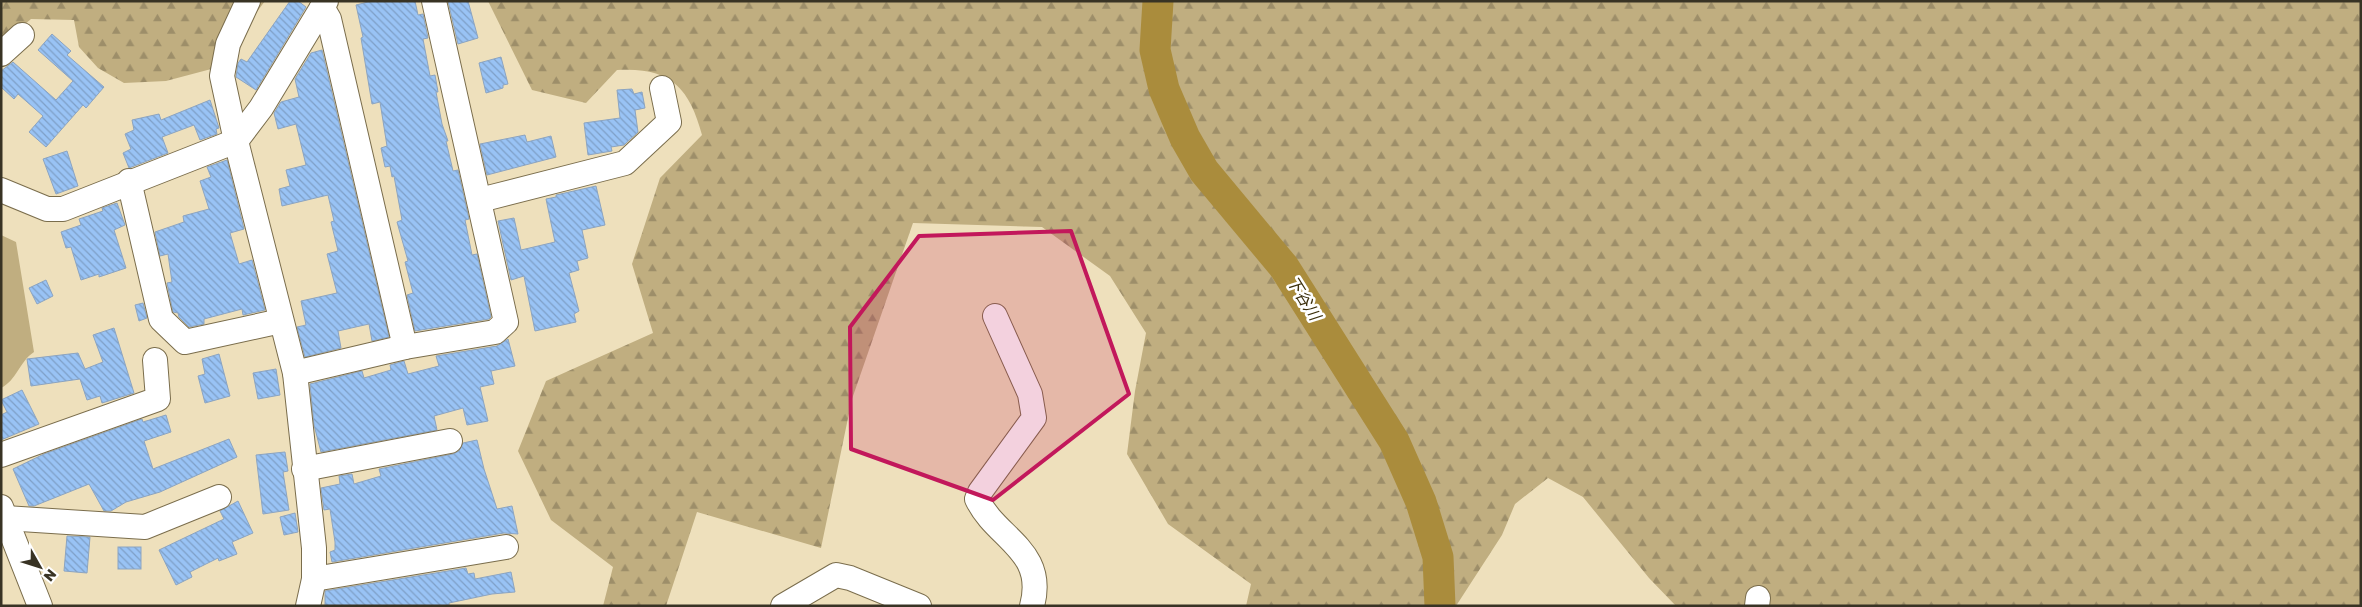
<svg xmlns="http://www.w3.org/2000/svg" width="2362" height="607" font-family="'Golos Text','Noto Sans JP',sans-serif">
	<defs>
		<pattern id="forest-firs" width="22" height="20" patternUnits="userSpaceOnUse" patternTransform="scale(1.25)"><rect width="22" height="20" fill="#c0ae80"/><path d="M5 1l3.5 6h-7zM16 11l3.5 6h-7z" fill="#9d8e69"/></pattern>
		<pattern id="building-back-hatch" width="6" height="6" patternUnits="userSpaceOnUse" patternTransform="scale(1.25)"><rect width="6" height="6" fill="#99c3f5"/><path d="M-1 5l2 2M0 0l6 6M5-1l2 2" fill="none" stroke="#7e9fc6"/></pattern>
	</defs>
	<rect width="100%" height="100%" fill="#eee0bc"/>
	<path fill="#c0ae80" d="M1,235l15,7 18,110c-15,10 -17,28 -33,36z"/>
	<g fill="url(#forest-firs)">
		<path d="M1,1h264l-50,67 -49,13 -42,2 -26,-15 -19,-21 -5,-27 -43,-1 -30,26z"/>
		<path d="M488,1h1873v605h-685l-27,-28 -66,-81 -35,-19 -33,26 -13,31 -46,71h-210l5,-22 -83,-60 -41,-70 8,-63 11,-58 -36,-57 -68,-49 -129,-4 -61,176 -31,149 -124,-36 -31,94h-63l10,-39 -62,-47 -33,-69 28,-70 107,-48 -21,-69 28,-86 42,-43c-13,-49 -33,-68 -85,-65l-31,33 -54,-13z"/>
	</g>
	<g fill="none" stroke-linecap="round" stroke-linejoin="round">
		<path stroke="#aa8c3c" stroke-width="31" d="M1158,1l-3,49 9,39 21,49 19,33 80,96 110,174 27,61 17,55 2,49"/>
	</g>
	<g fill="url(#building-back-hatch)" stroke="#8ca4c0">
		<path d="M290,1h8l8,6 -50,83 -20,-13 2,-14 3,-4 6,3z"/>
		<path d="M372,1h43l3,14 5,-1 5,24 -5,1 7,37 5,-1 3,17h-2l6,32 6,17h-2l7,30 5,-1 11,49 -4,1 7,35 5,-1 14,63 -2,2 -74,12 -8,-36 6,-2 -8,-31 3,-1 -11,-39 5,-2 -8,-44 -2,1 -2,-11 -5,1 -4,-19 6,-2 -7,-44 -8,2 -11,-66 2,-1 -7,-32z"/>
		<path d="M448,1h20l10,37 -20,6z"/>
		<path d="M52,34l19,17 -4,4 37,32 -18,21 -3,-3 -37,42 -17,-15 14,-16 -25,-22 -4,5 -13,-12v-16l12,-9 43,38 17,-19 -35,-31z"/>
		<path d="M322,50l67,287 -17,4 -3,-17 -31,7 3,17 -36,9 -8,-30 9,-2 -5,-24 36,-8 -10,-39 11,-3 -7,-29 3,-1 -6,-26 -46,11 -3,-17 11,-3 -4,-16 20,-5 -10,-41 -18,5 -4,-16 7,-11 18,-5 -4,-18 16,-26z"/>
		<path d="M501,57l7,27 -5,1v3l-17,5 -7,-30z"/>
		<path d="M632,89l2,5 8,-2 3,16 -10,2 3,22 -14,13 -13,2 1,4 -24,4 -4,-32 36,-5 -3,-28z"/>
		<path d="M210,100l9,28 -3,1 1,5 -17,6 -6,-15 -32,12 6,16 -39,15 -6,-15 8,-4 -6,-15 9,-4 -2,-10 27,-6 2,6z"/>
		<path d="M525,135l2,7 24,-6 5,21 -69,18 -7,-31z"/>
		<path d="M67,151l11,35 -22,8 -13,-35z"/>
		<path d="M227,160l17,69 -14,4 9,31 13,-4 13,50 -22,5 -1,-6 -38,10v5l-15,3 -10,-10 -1,-4 -5,-1 -6,-29 5,-1 -4,-28 -8,2 -5,-24 29,-10 -1,-6 26,-7 -9,-28 11,-4 -4,-10z"/>
		<path d="M596,186l9,39 -23,5 6,28 -11,3 2,9 -10,3 10,38 -5,3 2,8 -41,9 -11,-55 -13,4 -13,-59 16,-3 7,32 34,-8 -9,-43 10,-2v-2z"/>
		<path d="M117,203l8,22 -11,5 12,38 -27,9v-3l-18,6 -10,-33 -5,1 -5,-16 20,-7 -2,-6 24,-8 -1,-3z"/>
		<path d="M46,280l7,16 -16,8 -8,-16z"/>
		<path d="M143,303l4,15 -8,3 -4,-16z"/>
		<path d="M114,328l20,65 -32,10 -2,-7 -13,4 -7,-21 -49,7 -4,-27 51,-6 7,16 18,-7 -10,-27z"/>
		<path d="M508,339l7,27 -24,5 3,13 -14,3 8,34 -21,4 -4,-17 -29,8 3,14 -116,22 -7,-27 -4,-41 52,-13 2,7 27,-8 -1,-5 14,-4 4,13 31,-8 -3,-10 61,-10z"/>
		<path d="M219,354l11,42 -25,7 -7,-27 7,-2 -3,-15z"/>
		<path d="M276,369l4,26 -22,4 -5,-26z"/>
		<path d="M22,390l17,34 -38,16v-25l6,-3 -6,-12z"/>
		<path d="M166,415l5,17 -27,9 9,28 76,-30 8,18 -77,35 -34,10 -15,9h-7l-15,-27 -55,22h-5l-16,-37 31,-15 98,-35 1,3z"/>
		<path d="M477,440l7,29 13,40 15,-3 6,28 -14,-1 -172,29 -2,-10 5,-2v-8l-5,-33 -6,1 -3,-22 19,-4 -1,-8 13,-2 2,10 27,-8 -2,-7 74,-15 6,-3 4,-8z"/>
		<path d="M285,452l3,19 -5,1 6,38 -26,4 -7,-59z"/>
		<path d="M238,501l15,32 -21,9 5,12 -18,7 -1,-3 -28,14 2,5 -16,8 -17,-35 65,-31 -4,-8z"/>
		<path d="M295,513l3,19 -14,3 -4,-18z"/>
		<path d="M67,536l23,1 -3,36 -23,-2z"/>
		<rect x="118" y="547" width="23" height="22"/>
		<path d="M466,568l2,6 6,-1 1,6 36,-7 4,20 -23,2 -43,9v3h-124v-15z"/>
	</g>
	<g fill="none" stroke-linecap="round" stroke-linejoin="round">
		<g stroke="#7a6d4c" stroke-width="26">
			<g id="minor">
				<path d="M248,1l-20,43 -6,32 14,65 59,232 19,175v31l-6,27"/>
				<path d="M322,7l7,12 76,328"/>
				<path d="M1,54l21,-19"/>
				<path d="M129,181l32,138 24,23 96,-21"/>
				<path d="M1,190l46,19h16l173,-68 25,-33 65,-107"/>
				<path d="M480,200l145,-37 44,-41 -7,-34"/>
				<path d="M995,316l35,78 4,24 -54,74 -3,7c19,40 70,51 55,107"/>
				<path d="M295,373l110,-26 90,-15 11,-10 -72,-321"/>
				<path d="M1,455l157,-56 -3,-39"/>
				<path d="M304,469l146,-28"/>
				<path d="M1,507l39,99"/>
				<path d="M5,518l140,9 74,-30"/>
				<path d="M314,579l192,-32"/>
				<path d="M783,606l53,-31 14,3 69,28"/>
				<path d="M1757,606l1,-8"/>
			</g>
		</g>
		<use href="#minor" stroke="#fff" stroke-width="24"/>
	</g>
	<path fill="#c2185b" fill-opacity="0.2" stroke="#c2185b" stroke-width="4" stroke-linejoin="round" d="M1071,231l58,163 -136,106 -142,-51 -1,-122 69,-91z"/>
	<g text-anchor="middle" stroke-width="5" stroke-linejoin="round" paint-order="stroke">
		<g font-size="16" font-style="italic" fill="#3d300d" stroke="#fff">
			<text transform="translate(1304 298) rotate(58)" y="6">下谷川</text>
		</g>
	</g>
	<rect width="2362" height="607" fill="none" stroke="#383324" stroke-width="5"/>
	<g transform="translate(40 567) rotate(129)" stroke="#ffffff" stroke-width="4" paint-order="stroke">
	<path d="M0-4L9 19L0 12L-9 19Z" fill="#383324"/>
	<text y="-8" font-size="14" font-weight="bold" text-anchor="middle" fill="#383324">N</text>
	</g>
</svg>
